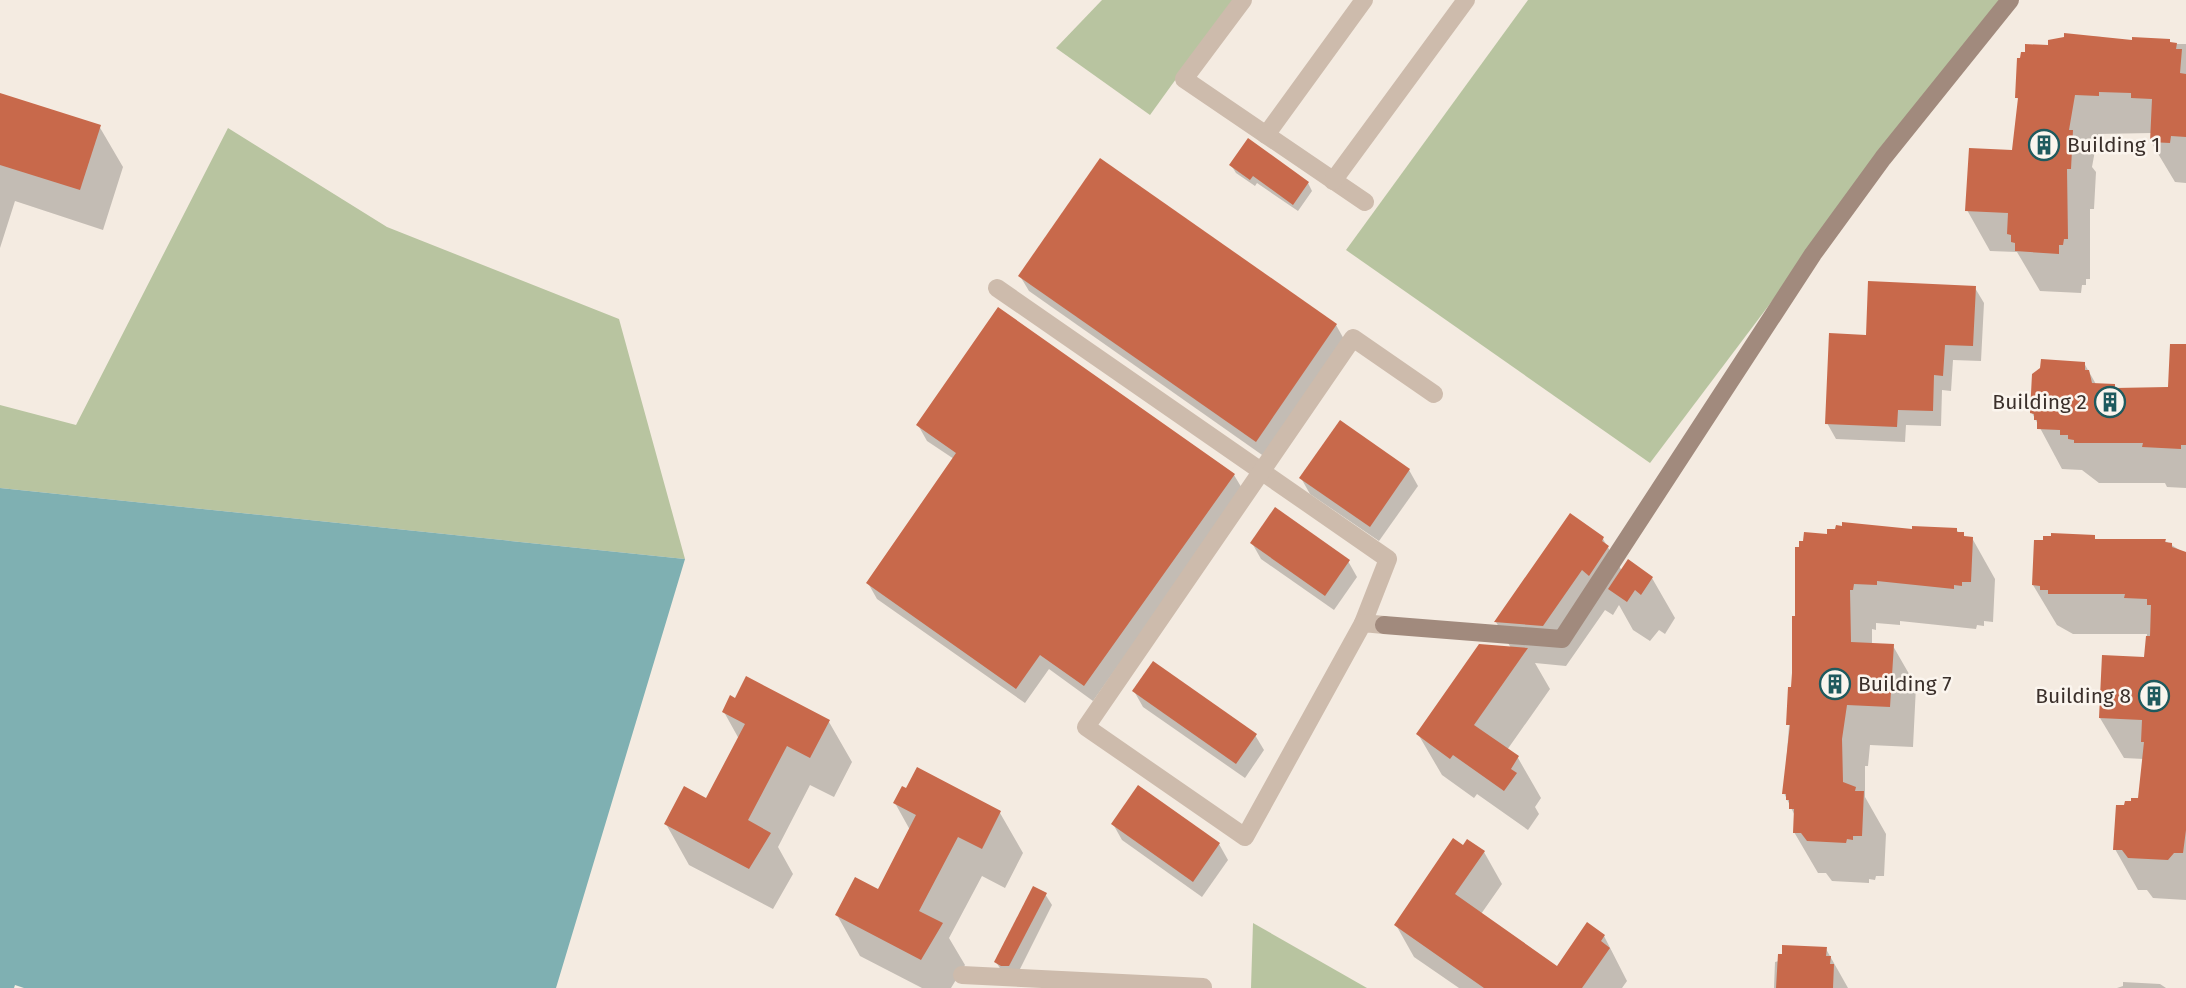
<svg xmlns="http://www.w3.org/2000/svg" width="2186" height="988" font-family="'Fira Sans',sans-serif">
	<rect width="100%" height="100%" fill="#f4ebe1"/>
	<g fill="#b8c4a0">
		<path d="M1102,0h131l-83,115 -94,-67z"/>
		<path d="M1528,0h471l-349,463 -304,-213z"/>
		<path d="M228,128l159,99 232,92 66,240 -685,-71v-83l76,20z"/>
		<path d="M1253,923l114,65h-116z"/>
	</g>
	<path fill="#7fb0b2" d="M0,488l685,71 -129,429h-532l-9,-3 -1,3h-14z"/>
	<g fill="#0003">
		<path d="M2066,35l36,2 2,4 65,-1 2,4h15v139l-11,-1 -24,-40 1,-9 -54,1 -6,33 4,5 -2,37h-4v70h-4v6h-4l-1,8 -41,-2 -23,-39 -27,-1 -23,-41 47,-58 6,-49 -3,-6 33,-50 15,-8z"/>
		<path d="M0,94l99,32 24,41 -20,63 -88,-29 -15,47z"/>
		<path d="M1231,165l77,18 4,8 -14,20 -41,-28 -2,3 -19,-13z"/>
		<path d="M1020,276l316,49 9,16 -80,116 -236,-166z"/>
		<path d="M1975,288l9,15 -3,58 -28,-1 -2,31 -9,-1 -1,36 -35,-1 -1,17 -69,-3 -9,-16 41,-86z"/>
		<path d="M2186,346v142l-19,-1 -2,-4h-66l-17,-13 -20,-1 -30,-56 52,-50 13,23 52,6 21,-3z"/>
		<path d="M918,425l316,50 9,15 -150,211 -44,-32 -24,34 -148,-104 -9,-16 86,-124 -27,-18z"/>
		<path d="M1409,470l9,16 -39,55 -69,-47 -9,-16z"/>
		<path d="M1571,516l32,23 19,32 30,7 23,40 -10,16 -6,-4 -9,11 -17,-11 -14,-25 -6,10 -8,-5 -39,56 -31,-3 15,26 -43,61 11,8 23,40 -6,9 4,7 -11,16 -51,-36 -3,4 -32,-23 -24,-41 93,-86 -15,-26z"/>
		<path d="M1956,530l10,8h6l23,41 -2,43 -9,-1v5l-7,-1 -1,4 -76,-8v4l-24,-2v7l-4,-1v16l21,1 23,40 -3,61 -43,-2 -2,21h-3v31l21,37 -2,42h-8l-1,4 -6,-1v4l-37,-2 -6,-8h-8l-24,-41 1,-16 -11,-23 13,-175 32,-83z"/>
		<path d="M2094,537l2,4h69l21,13v346l-33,-2 -6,-8h-9l-23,-41 11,-42 13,-7 5,-41 -20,-1 -24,-40 46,-59 1,-25h-74l-16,-9 -24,-40z"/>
		<path d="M1252,543l96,18 9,16 -23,33 -73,-51z"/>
		<path d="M1134,691l121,44 9,15 -19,28 -102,-71z"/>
		<path d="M724,712l105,10 23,40 -18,35 -24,-12 -32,62 15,27 -20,35 -84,-44 -23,-41 41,-23 32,-62z"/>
		<path d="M895,803l105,10 23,40 -18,35 -23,-12 -33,62 16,27 -14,23h-29l-62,-32 -23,-41 41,-24 32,-61z"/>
		<path d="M1113,824l106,20 9,16 -26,37 -80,-57z"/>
		<path d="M1463,847l21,5 18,32 -21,30 76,54 47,-32 23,45 -5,7h-163l-45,-31 -18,-32z"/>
		<path d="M1045,894l7,11 -36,72 -13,-4 -7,-11z"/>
		<path d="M1826,949l22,39h-74l1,-26z"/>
		<path d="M2123,982l37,2 6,4h-49l6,-2z"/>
	</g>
	<g fill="#c8694b">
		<path d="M2064,33l68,7v-3l38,2v3l7,1 -1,6h6l-2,24 6,1v63l-15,-1 -1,7 -20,-1 2,-43 -21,-1v-5l-32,-1v4l-24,-1 -6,35h4l-2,39h-4l1,70h-4l-1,6h-4v9l-44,-3v-8l-4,-1v-7l-4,-1 1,-21 -43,-2 4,-63 43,2 6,-52h-3l2,-40h3l1,-6h4v-8l23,1v-5l16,-3z"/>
		<path d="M0,93l101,32 -21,65 -80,-25z"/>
		<path d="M1248,138l61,44 -16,23 -40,-29 -3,4 -21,-15z"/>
		<path d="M1100,158l237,166 -81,118 -238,-166z"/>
		<path d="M1868,281l108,5 -3,60 -28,-1 -2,31 -9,-1 -1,36 -35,-1 -1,17 -72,-3 4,-91 37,2z"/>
		<path d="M998,307l237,167 -151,212 -44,-31 -24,34 -150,-106 90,-130 -40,-28z"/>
		<path d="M2170,344h16v101h-5v4l-39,-2 1,-4h-69v-3l-6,-1v-4h-8v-5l-23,-1v-9h-3v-6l-4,-1 2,-39 8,-6 1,-9 44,3v8h4l3,13 23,1v4l53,-1z"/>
		<path d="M1340,420l70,49 -40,58 -71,-49z"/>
		<path d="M1275,507l75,53 -25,36 -75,-53z"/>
		<path d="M1570,513l34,24 -2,4 7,5 -20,30 -7,-6 -39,56 -49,-4z"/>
		<path d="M1842,522l70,7v-3l45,2v4h7v4l9,1 -2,45h-9v4l-8,-1v4l-77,-8v4l-23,-1 -1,6h-3l1,52 43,2 -4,63 -43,-2 -5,34 1,43 13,5 -1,4h9l-2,45h-9v4l-6,-1 -1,4 -39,-2 -6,-8h-8l1,-24h-5v-9h-3v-6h-4l8,-69h-4l2,-38h3l1,-14v-57h3v-69h4v-6h4l1,-9 23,2v-5h8l1,-4 6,1z"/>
		<path d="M2051,533l44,2v4h71l-1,3 7,1v4l14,5v278l-3,23h-9l-6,7 -40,-2 -6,-8h-9l3,-45h8l1,-4h6v-3h7l6,-56h-3l1,-22 -43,-2 3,-63 42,2 2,-21h4l1,-31h-4v-6l-23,-1 1,-4h-77v-4h-8v-4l-8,-1 2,-45h9v-4h8z"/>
		<path d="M1628,559l25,18 -12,18 -6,-5 -8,12 -19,-13z"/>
		<path d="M1479,644l49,4 -54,77 45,31 -8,13 6,4 -13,18 -51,-36 -3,4 -34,-25z"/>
		<path d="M1153,661l104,73 -21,30 -104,-73z"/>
		<path d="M746,676l84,44 -20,38 -23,-12 -39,74 23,13 -22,36 -85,-45 20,-38 22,12 39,-74 -23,-12 8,-17 5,3z"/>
		<path d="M917,767l84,44 -19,38 -24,-12 -39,74 24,12 -22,37 -86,-45 20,-38 23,12 38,-74 -23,-12 9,-17 4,2z"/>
		<path d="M1138,785l82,58 -27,39 -82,-58z"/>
		<path d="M1453,838l10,7 4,-6 18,12 -30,43 102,72 30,-44 18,13 -4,6 9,7 -28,40h-98l-90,-63z"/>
		<path d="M1033,886l14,7 -38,73h-8l-7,-4z"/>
		<path d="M1782,945l45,2 -1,9h5l-1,8h4l-1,24h-57l2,-34h4z"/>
	</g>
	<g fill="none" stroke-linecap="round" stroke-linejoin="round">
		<g stroke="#cdbbac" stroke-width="18">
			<path d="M1243,0l-59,79 181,123"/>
			<path d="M1266,135l98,-135"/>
			<path d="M1333,181l133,-181"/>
			<path d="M997,288l391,271 -25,64"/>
			<path d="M1384,625l-21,-2 -118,214 -159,-110 267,-389 81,56"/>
			<path d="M962,975l241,12"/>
		</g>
		<path stroke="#a18a7d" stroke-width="18" d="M1384,625l178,14 251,-385 70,-96 127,-158"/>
	</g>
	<defs>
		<g id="building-ring" transform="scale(1.575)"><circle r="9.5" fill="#fbf5ee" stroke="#1f5a5e" stroke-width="1.5"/><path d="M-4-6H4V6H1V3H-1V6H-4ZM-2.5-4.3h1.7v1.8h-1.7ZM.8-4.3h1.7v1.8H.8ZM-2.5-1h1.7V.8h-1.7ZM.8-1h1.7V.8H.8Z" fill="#1f5a5e"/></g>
	</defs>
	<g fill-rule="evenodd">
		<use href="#building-ring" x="2044" y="145"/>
		<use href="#building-ring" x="2110" y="402"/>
		<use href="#building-ring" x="1835" y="684"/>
		<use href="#building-ring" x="2154" y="696"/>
	</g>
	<g text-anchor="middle" stroke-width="5" stroke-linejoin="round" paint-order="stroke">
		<g font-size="21" fill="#3b302b" stroke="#fbf5ee" text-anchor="start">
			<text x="2067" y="152">Building 1</text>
			<text x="2087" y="409" text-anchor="end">Building 2</text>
			<text x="1858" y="691">Building 7</text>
			<text x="2131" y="703" text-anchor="end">Building 8</text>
		</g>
	</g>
</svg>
